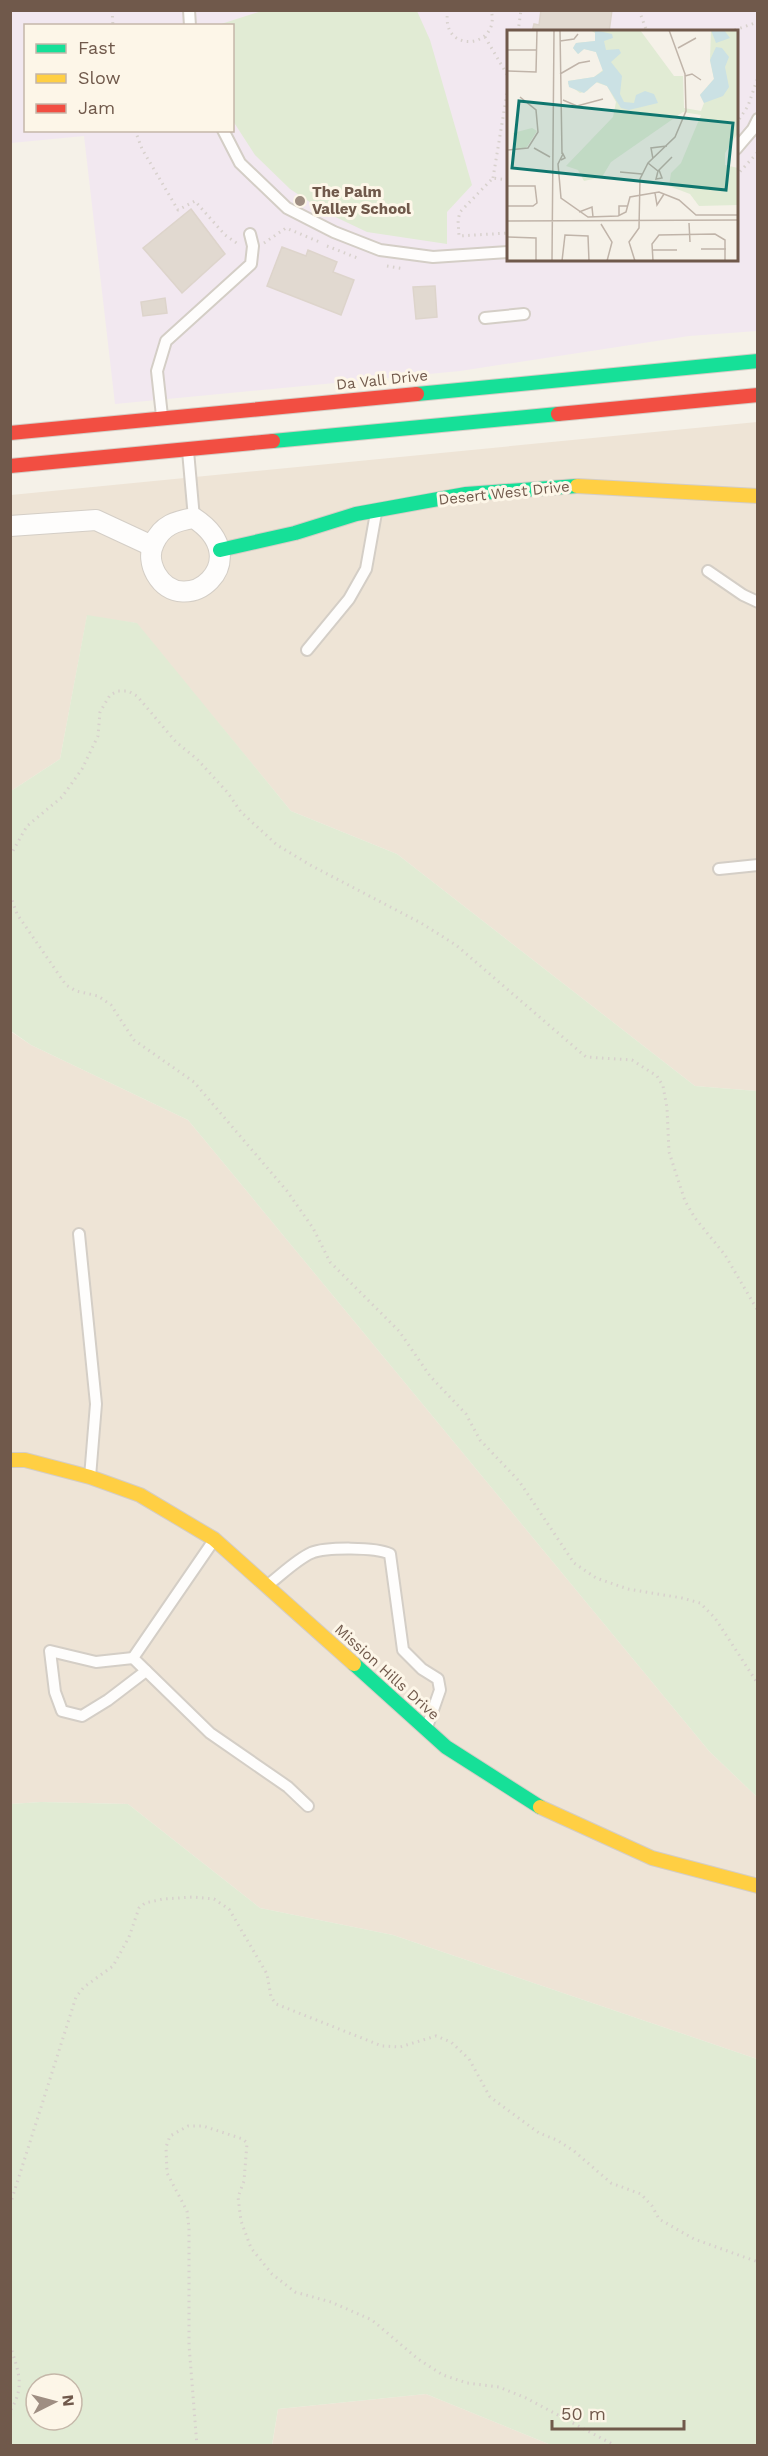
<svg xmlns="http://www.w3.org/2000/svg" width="768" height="2456" font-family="'Work Sans',sans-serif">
	<rect width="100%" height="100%" fill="#f5f1e8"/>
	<g fill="#eee4d6">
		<path d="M757,422v669l-62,-5 -298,-232 -106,-43 -155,-188 -49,-7 -27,143 -49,32v-296z"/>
		<path d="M10,1031l21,14 157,75 521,631 48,46v262l-364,-124 -133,-27 -132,-104 -87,-2 -30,2z"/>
		<path d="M426,2394l125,51 -279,1 6,-37z"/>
	</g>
	<path fill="#f2e8f0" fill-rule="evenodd" d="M10,11h747v320l-68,5 -229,35 -345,33 -31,-268 -73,7zM26,26h206v104h-206zM508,32h228v228h-228z"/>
	<g fill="#e1ebd4" fill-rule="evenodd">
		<path d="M265,10l152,1 13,29 42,145 -25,27v32l-80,-12 -42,-20 -35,-23 -35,-34 -22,-34 -1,-95 -14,-1z"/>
		<path d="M87,615l50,8 154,188 106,43 298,232 62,5v706l-48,-46 -521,-631 -157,-75 -20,-14v-240l49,-32z"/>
		<path d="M41,1802l87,2 132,104 133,27 364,124v386h-206l-125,-51 -148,15 -6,36h-261l-1,-641zM36,2384h36v36h-36z"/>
	</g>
	<g fill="#e1d9d0" stroke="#ddd4cb" stroke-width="1.5">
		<path d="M541,10h71l-3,22h-77l2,-8 5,1z"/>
		<path d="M191,209l34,45 -43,39 -39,-45z"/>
		<path d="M282,247l24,9 2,-6 29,12 -4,10 21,8 -13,35 -74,-29z"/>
		<path d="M435,286l2,31 -21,2 -3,-32z"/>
		<path d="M165,298l2,15 -24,3 -2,-14z"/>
	</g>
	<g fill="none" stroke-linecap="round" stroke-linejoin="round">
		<g stroke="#d4cec6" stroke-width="14">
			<g id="lane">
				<path d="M189,10l1,16"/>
				<path d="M223,130l17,33 47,45 47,24 46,18 53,7 75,-5"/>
				<path d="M736,149l17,-20 5,-10"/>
				<path d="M485,318l39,-4"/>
				<path d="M162,416l-5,-45 9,-30 85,-77 2,-18 -3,-12"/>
				<path d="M188,451l6,67"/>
				<path d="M708,571l35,24 15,7"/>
				<path d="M307,650l42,-51 17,-30 10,-56"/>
				<path d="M719,869l39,-4"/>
				<path d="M79,1234l17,170 -6,73"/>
				<path d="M214,1540l-81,118 77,75 78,54 20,19"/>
				<path d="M269,1584c12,-9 27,-24 42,-31 15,-6 65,-6 79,1l13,96 19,19 16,10 2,11 -13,37"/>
				<path d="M133,1658l-37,4 -46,-11 5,41 7,19 20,5 26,-16 38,-29"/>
			</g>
		</g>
		<g stroke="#d4cec6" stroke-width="22">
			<g id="street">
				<path d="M194,518c65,43 -10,104 -38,56 -5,-9 -7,-21 -2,-31 8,-18 22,-22 40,-25z"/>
				<path d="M10,526l86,-6 56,26"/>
			</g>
		</g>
		<g stroke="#d4cdc5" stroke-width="16">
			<g id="fast">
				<path d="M417,394l341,-33"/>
				<path d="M273,441l285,-27"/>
				<path d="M220,550l75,-17 61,-19 110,-20 111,-8"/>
				<path d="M354,1664l92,83 94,60"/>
			</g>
		</g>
		<g stroke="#d4cdc5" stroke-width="16">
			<g id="slow">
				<path d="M577,486l181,10"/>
				<path d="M10,1460h15l65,17 50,18 74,44 140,125"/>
				<path d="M540,1807l112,51 106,28"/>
			</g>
		</g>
		<g stroke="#d4cdc5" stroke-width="16">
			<g id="jam">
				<path d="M558,414l200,-19"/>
				<path d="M10,433l407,-39"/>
				<path d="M10,466l263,-25"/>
			</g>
		</g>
		<g stroke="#d8d1cd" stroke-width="3" stroke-dasharray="1.5 4.5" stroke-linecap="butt">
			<path d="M112,10l1,16"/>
			<path d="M448,10c-9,45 54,39 43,0"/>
			<path d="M639,10l8,22"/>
			<path d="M518,32l3,-22"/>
			<path d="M729,32l29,-10"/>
			<path d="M485,37l23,39"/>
			<path d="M736,124l12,-18 10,-29"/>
			<path d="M135,130l7,19 36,61 17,-9 30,34 13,9"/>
			<path d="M736,176l22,-24"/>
			<path d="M493,178l15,-91"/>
			<path d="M508,180l-15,-2 -33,34 -2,8 1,16 49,-3"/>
			<path d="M264,243l22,-15 36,15"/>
			<path d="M327,246l33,13"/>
			<path d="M387,266l17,3"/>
			<path d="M10,856l17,-30 35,-29 20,-28 16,-33 2,-24 10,-17 8,-4h10l9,5 39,46 21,17 31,34 13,19 36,33 35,21 109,57 35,22 130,112 46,3 25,16 6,10 4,22 2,44 16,49 10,17 30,37 33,56"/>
			<path d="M10,895l7,19 49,71 10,6 22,5 13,9 23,35 60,42 93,109 26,37 17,34 69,69 31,45 36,38 14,26 39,41 55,82 22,15 32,11 54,9 18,5 15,15 43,66"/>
			<path d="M10,2205l66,-208 8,-10 29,-21 16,-29 10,-29 6,-5 18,-4 30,-2 21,2 15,10 38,65 4,23 5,7 106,42 18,1 36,-11 15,6 18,17 21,38 49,36 18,7 17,11 37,32 30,11 11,12 7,13 35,20 64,23"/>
			<path d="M10,2345c8,26 16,41 0,66"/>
			<path d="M197,2446l-8,-101v-117l-2,-17 -20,-38 -1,-26 4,-11 18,-10h15l40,13 4,4 -3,38 -6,16 3,24 10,27 21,26 23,18 36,10 41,18 46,39 25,16 24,8 32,4 27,11 90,48"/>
		</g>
		<use href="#lane" stroke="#fefdfc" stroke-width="10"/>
		<use href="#street" stroke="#fefdfc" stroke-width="20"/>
		<use href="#fast" stroke="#16e098" stroke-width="14"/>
		<use href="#slow" stroke="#ffcf43" stroke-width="14"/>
		<use href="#jam" stroke="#f24e42" stroke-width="14"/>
	</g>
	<circle fill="#9f8e82" stroke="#fdf6e8" stroke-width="2" cx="300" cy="201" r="6"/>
	<g text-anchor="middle" stroke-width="6" stroke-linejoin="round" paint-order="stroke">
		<g font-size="15" font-weight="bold" fill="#70594b" stroke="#fdf6e8" text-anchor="start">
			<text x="312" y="197">The Palm<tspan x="312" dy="17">Valley School</tspan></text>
		</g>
		<g font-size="15" fill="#70594b" stroke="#fdf6e8">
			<text transform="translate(382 380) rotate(-6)" y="5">Da Vall Drive</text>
			<text transform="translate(504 493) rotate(-6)" y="5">Desert West Drive</text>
			<text transform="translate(387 1672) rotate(42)" y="5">Mission Hills Drive</text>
		</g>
	</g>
	<g transform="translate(507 30)">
		<rect width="231" height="231" fill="#f5f1e8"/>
		<path d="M83,0h50l34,46h9l1,32 17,3 3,-8 -4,-8 14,-16 -4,-19 1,-30h27v103l-13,20v12l13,3v37l-39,1 -9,-12 -21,-8 2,-13 10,-10 20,-48 -18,-3 -72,50 -9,15 -18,4 -6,-11 -12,-4 47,-49 3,-15 -9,-16 -12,-4 -8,9 -7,2 -12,-9v-3l26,-4 9,-7 -7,-18 -12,-3 -6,5 -5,-6 3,-5 19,-2v-8zM25,98l5,3 -10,16 -11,3 -3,-17z" fill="#e1ebd4"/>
		<path d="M88,0l17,4 1,4 -9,3 2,9 13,-1 2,4 -10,9 11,14 -2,18 4,8 10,1 2,-8 9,-4 9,3 4,9 -29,7 -8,-2 -14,-22 -10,-4 -13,11 -15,-6 -1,-6 26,-4 9,-6 -7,-19 -12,-3 -6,5 -5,-6 3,-5 19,-2zM204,0h13l6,8 -14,5zM209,17l6,1 7,9 -4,10 4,20 -6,9 -19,7 -4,-8 14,-16 -4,-19z" fill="#cbe1e4"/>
		<path fill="none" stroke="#c0b4a9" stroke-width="1.5" d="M53,0l2,124M53,11l14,-2 4,-5M171,18l18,-10M1,20h28M0,41l29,1 1,-42M53,44l19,-11 11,-2M178,46l7,-2 9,6M56,70l14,6 26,-7M27,118l16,9M0,120l21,-2 10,-16 -2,-22 -16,-13M146,129l-2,-11 16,-2M54,130l4,-2 -2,-4 -5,10 3,34 27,19 30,-1 8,-4 4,-15 29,-5 20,8 17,15h42M141,133l10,8 14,-14M151,141l-2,8 6,-1 -3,-8M113,142l22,2M0,156h28l2,17 -4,3h-26M148,163l2,12 7,-11M72,182l13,-5 1,10M112,186v-10h9M0,191l231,-1M182,193l1,19M94,194l11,18 -5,19M0,207l29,1v23M194,219h25M145,220h25M45,231l2,-231M55,231l3,-26 23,1 1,25M128,231l-6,-19 10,-14 1,-49 8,-16 27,-26 11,-26 -1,-37 -16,-44M146,231l-1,-17 7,-9 56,-1 10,6v21"/>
		<path fill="#0f766e" fill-opacity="0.15" stroke="#0f766e" stroke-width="3" d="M12,71l214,22 -7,67 -214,-22z"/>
		<rect width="231" height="231" fill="none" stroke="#70594b" stroke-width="3"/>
	</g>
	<rect width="768" height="2456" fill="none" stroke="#70594b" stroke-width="24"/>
	<rect x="24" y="24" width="210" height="108" fill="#fdf6e8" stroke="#c5b7a9" stroke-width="1.5"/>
	<rect x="36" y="44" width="30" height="9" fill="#16e098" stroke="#c5b7a9" stroke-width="1.5"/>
	<text x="78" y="54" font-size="18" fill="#70594b">Fast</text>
	<rect x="36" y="74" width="30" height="9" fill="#ffcf43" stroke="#c5b7a9" stroke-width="1.5"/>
	<text x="78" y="84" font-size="18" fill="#70594b">Slow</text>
	<rect x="36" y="104" width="30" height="9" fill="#f24e42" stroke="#c5b7a9" stroke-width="1.5"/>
	<text x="78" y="114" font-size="18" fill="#70594b">Jam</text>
	<g transform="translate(54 2402) rotate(84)"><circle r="28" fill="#fdf6e8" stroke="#c5b7a9" stroke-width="1.5"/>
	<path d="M0-4.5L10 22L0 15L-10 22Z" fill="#9f8e82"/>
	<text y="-9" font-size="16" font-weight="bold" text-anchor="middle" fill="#70594b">N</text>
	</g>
	<path d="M552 2420v9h132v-9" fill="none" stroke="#70594b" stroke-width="3"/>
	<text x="561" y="2420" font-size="18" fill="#70594b" stroke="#fdf6e8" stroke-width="4.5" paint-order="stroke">50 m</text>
</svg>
